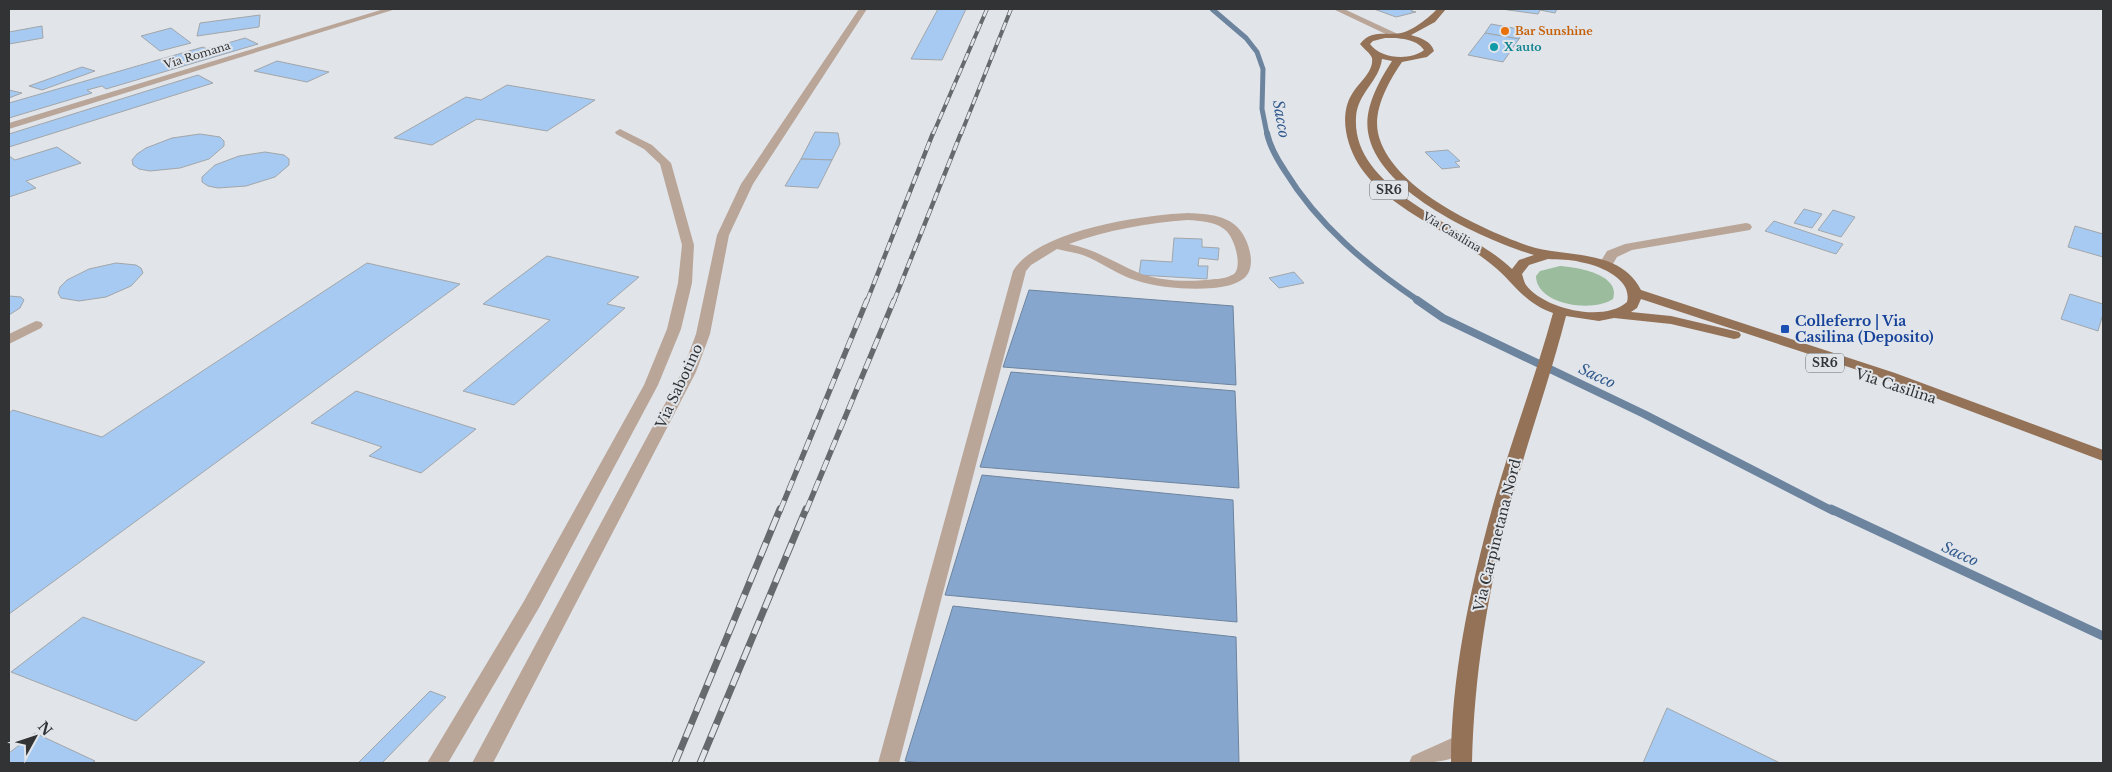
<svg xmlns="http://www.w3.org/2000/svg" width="2112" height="772" font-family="'Libre Baskerville',serif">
	<rect width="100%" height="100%" fill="#e1e5ea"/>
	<path fill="#9bbd9e" d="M1560,266c16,1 61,8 53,33 -20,14 -77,6 -77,-23l4,-5z"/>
	<g fill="#87a6cd" stroke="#6d849f">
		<path d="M1029,290l204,16 3,79 -233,-18z"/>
		<path d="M1011,372l224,19 4,97 -259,-21z"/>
		<path d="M982,475l251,25 4,122 -292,-27z"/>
		<path d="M953,606l283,31 3,126h-317l-17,-2z"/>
	</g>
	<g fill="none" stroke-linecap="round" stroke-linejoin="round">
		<path stroke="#6d849f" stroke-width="5" d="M1212,9l34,29 11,14 6,17 -1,40 5,25"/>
		<path stroke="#6d849f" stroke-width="6" d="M1267,133c3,14 10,26 18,38 33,54 82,95 134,130"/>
		<path stroke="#6d849f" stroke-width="8" d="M1417,300l26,18 201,96 189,97"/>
		<path stroke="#6d849f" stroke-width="9" d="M1831,509l272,127"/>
	</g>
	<g fill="#a6caf1" stroke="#a2a6aa">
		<path d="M938,9h28l-24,51 -31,-1z"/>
		<path d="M1374,9h40l-3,2 5,1 -20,5z"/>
		<path d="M1501,9h56l-2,4 -15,-3 -2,4z"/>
		<path d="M260,15l-1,12 -62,9 3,-13z"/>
		<path d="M1491,24l33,6 -5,9 -34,-6z"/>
		<path d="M42,26l1,12 -34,6v-12z"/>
		<path d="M171,28l20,15 -31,8 -19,-15z"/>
		<path d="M1485,33l34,6 -16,23 -35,-7z"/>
		<path d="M245,38l13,6 -152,45 -4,-3 -15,4 5,3 -83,25v-15l194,-56 4,2z"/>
		<path d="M277,61l52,11 -22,10 -53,-11z"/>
		<path d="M82,67l13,4 -53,19 -13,-4z"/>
		<path d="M198,75l15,8 -204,64v-13z"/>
		<path d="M507,85l88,15 -48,31 -70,-12 -45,26 -38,-7 72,-41 15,3z"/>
		<path d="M9,90l13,3 -13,5z"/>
		<path d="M815,132l23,1 2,11 -8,16 -31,-1z"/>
		<path d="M200,134l20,3 4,4v5l-15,13 -29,9 -30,3 -11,-2 -6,-4 -1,-5 5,-6 9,-6 26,-10z"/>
		<path d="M57,147l24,16 -55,18 10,7 -27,9v-41l6,4z"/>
		<path d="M1448,150l12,11 -5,1 5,5 -18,2 -17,-17z"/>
		<path d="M265,152l19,3 5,4v6l-14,12 -29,9 -28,2 -10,-2 -6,-4v-5l13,-12 24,-9z"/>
		<path d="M801,159l31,1 -14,28 -33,-2z"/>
		<path d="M1804,209l18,5 -10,14 -18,-5z"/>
		<path d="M1833,210l22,7 -14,20 -23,-7z"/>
		<path d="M1774,221l69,23 -7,10 -71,-23z"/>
		<path d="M2075,226l28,8v23l-35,-10z"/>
		<path d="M1174,238l28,1v8l17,1 -1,12 -19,-2 -1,8h10l-1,13 -68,-4 2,-15 31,2z"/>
		<path d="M547,256l92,21 -32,27 18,4 -111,97 -51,-14 87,-71 -67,-16z"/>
		<path d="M116,263l20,2 5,3 2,5 -12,13 -25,11 -27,4 -18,-3 -3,-5 2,-6 7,-7 22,-11z"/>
		<path d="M367,263l93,21 -451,330v-201l4,-3 89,27z"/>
		<path d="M1294,272l10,11 -25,5 -10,-10z"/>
		<path d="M2070,294l33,10v10l-5,17 -37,-12z"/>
		<path d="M9,296l12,1 3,3 -4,8 -11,7z"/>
		<path d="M356,391l120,38 -55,44 -52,-17 13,-9 -71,-24z"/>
		<path d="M83,617l122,45 -69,59 -125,-49z"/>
		<path d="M430,691l16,6 -64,66h-24z"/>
		<path d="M1667,708l113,55h-137z"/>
		<path d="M35,733l60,28 -3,2h-83v-10z"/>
	</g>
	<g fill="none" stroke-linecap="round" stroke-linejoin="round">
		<g fill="#baa698" fill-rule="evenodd">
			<path d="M384,9h12l-387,120v-6z"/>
			<path d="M859,9h8l-114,175 -24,51 -19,99 -14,38 -203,391h-21l210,-391 14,-38 21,-99 24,-51z"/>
			<path d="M1333,9h11l56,26 -2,2h-6z"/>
			<path d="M620,129l32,16 19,18 23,82 -2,38 -11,46 -23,56 -118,221 -92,157h-21l97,-162 120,-216 23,-56 11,-46 4,-38 -22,-81 -16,-15 -28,-15 -1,-2z"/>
			<path d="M1188,213c15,1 34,1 47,12 13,10 24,43 8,54 -8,6 -20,8 -29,9 -25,2 -55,0 -79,-8 -16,-5 -30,-15 -45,-22 -10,-5 -21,-6 -33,-9l-26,16 -5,6 -127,492h-21l135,-492c24,-41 130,-56 175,-58zM1188,220c12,1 25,1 36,9 10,6 19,37 10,45 -5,3 -13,5 -19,5 -22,3 -54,3 -76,-6 -24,-10 -44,-24 -70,-29 38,-14 78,-21 119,-24z"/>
			<path d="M1746,223l4,1 2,3 -2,3 -118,20 -15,7 -7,12 -5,1 -7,-4 9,-15 18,-7z"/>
			<path d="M36,321l5,1 2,3 -2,3 -32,16v-10z"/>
			<path d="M1461,734l7,3 3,6c-9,20 -43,20 -62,20l3,-7z"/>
		</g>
		<path fill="#947258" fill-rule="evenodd" d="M1437,9h9l-11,13 -24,13c10,3 20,6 23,16l-7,6 -25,5c-13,19 -29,47 -24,71 12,55 103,96 151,113 37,12 91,2 112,44l254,83 208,77v11l-218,-82 -244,-80 -4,9 -6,4 40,4 68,16 2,3 -2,3 -5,1 -63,-15 -57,-6 -15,3 -33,-5c-16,62 -37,121 -54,182 -23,87 -38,175 -40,265h-21c0,-89 20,-179 44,-265 18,-62 41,-123 58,-185 -30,-10 -39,-31 -62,-49 -47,-39 -134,-64 -145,-133 -2,-12 -1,-26 6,-37 6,-11 22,-22 20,-36 -1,-4 -9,-10 -12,-14 12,-15 25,-8 41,-11 11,-2 29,-16 36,-24zM1385,38c13,0 31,0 39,12 -14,11 -43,9 -54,-6l3,-3zM1382,59l10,2c-13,20 -28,47 -24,71 9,60 114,107 166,123l-15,5 -7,9c-44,-43 -160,-77 -156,-151 1,-25 23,-36 26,-59zM1548,259c11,1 22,0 32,3 19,3 53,17 47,40 -24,21 -83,7 -101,-17 -2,-3 -3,-8 -4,-11l7,-9z"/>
		<g stroke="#676a6d" stroke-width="4">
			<g id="rail-far3">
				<path d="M933,134l54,-125"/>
				<path d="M961,134l50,-125"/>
			</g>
		</g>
		<g stroke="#676a6d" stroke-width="4.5">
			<g id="rail-far2">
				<path d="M867,301l66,-168"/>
				<path d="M894,301l67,-168"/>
			</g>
		</g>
		<g stroke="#676a6d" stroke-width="5.5">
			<g id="rail-far1">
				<path d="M780,511l87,-211"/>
				<path d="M806,511l88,-211"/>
			</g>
		</g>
		<g stroke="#676a6d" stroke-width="7">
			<g id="rail">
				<path d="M675,763l105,-254"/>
				<path d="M700,763l106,-254"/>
			</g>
		</g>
		<use href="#rail-far3" stroke="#e1e5ea" stroke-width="2.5" stroke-dasharray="8" stroke-linecap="butt"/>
		<use href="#rail-far2" stroke="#e1e5ea" stroke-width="3" stroke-dasharray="9" stroke-linecap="butt"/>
		<use href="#rail-far1" stroke="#e1e5ea" stroke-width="4" stroke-dasharray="11" stroke-linecap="butt"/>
		<use href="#rail" stroke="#e1e5ea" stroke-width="5" stroke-dasharray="14" stroke-linecap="butt"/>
	</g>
	<circle fill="#e8710a" stroke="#e1e5ea" stroke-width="2" cx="1505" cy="31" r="5"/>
	<circle fill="#0f9aa8" stroke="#e1e5ea" stroke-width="2" cx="1494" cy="47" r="5"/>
	<rect fill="#1a4fb4" stroke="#e1e5ea" stroke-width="2" x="1780" y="324" width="10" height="10" rx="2.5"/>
	<g text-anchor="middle" stroke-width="4" stroke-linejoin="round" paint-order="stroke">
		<g font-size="11" font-weight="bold" fill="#c56008" stroke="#e1e5ea" text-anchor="start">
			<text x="1515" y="35">Bar Sunshine</text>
		</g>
		<g font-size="11" font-weight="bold" fill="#0d838f" stroke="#e1e5ea" text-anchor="start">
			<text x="1504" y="51">X auto</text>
		</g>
		<g font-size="11" fill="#313335" stroke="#e1e5ea">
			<text transform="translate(197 55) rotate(-17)" y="4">Via Romana</text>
			<text transform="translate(1452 232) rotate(31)" y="4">Via Casilina</text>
		</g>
		<g fill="#e1e5ea" stroke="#66686b" stroke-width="1">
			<rect x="1370" y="180.5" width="38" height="19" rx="4"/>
			<rect x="1806" y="353.5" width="38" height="19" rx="4"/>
		</g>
		<g font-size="12" font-weight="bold" fill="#313335">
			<text x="1389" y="194">SR6</text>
			<text x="1825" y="367">SR6</text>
		</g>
		<g font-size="14" font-weight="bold" fill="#164399" stroke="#e1e5ea" text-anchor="start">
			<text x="1795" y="326">Colleferro | Via<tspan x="1795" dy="16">Casilina (Deposito)</tspan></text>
		</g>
		<g font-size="14" fill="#313335" stroke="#e1e5ea">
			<text transform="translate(679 386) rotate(-65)" y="5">Via Sabotino</text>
			<text transform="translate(1896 386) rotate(18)" y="5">Via Casilina</text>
			<text transform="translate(1497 535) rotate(-76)" y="5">Via Carpinetana Nord</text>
		</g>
		<g font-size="15" font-style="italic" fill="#30598d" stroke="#e1e5ea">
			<text transform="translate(1281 119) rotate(80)" y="5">Sacco</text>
			<text transform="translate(1597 376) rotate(25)" y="5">Sacco</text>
			<text transform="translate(1960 554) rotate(25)" y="5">Sacco</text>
		</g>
	</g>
	<rect width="2112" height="772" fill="none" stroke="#313335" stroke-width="20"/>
	<g transform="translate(35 737) rotate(50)" stroke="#e1e5ea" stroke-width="4" paint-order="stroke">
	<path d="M0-4L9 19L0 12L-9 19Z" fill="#313335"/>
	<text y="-8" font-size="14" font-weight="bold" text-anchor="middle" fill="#313335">N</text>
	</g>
</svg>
